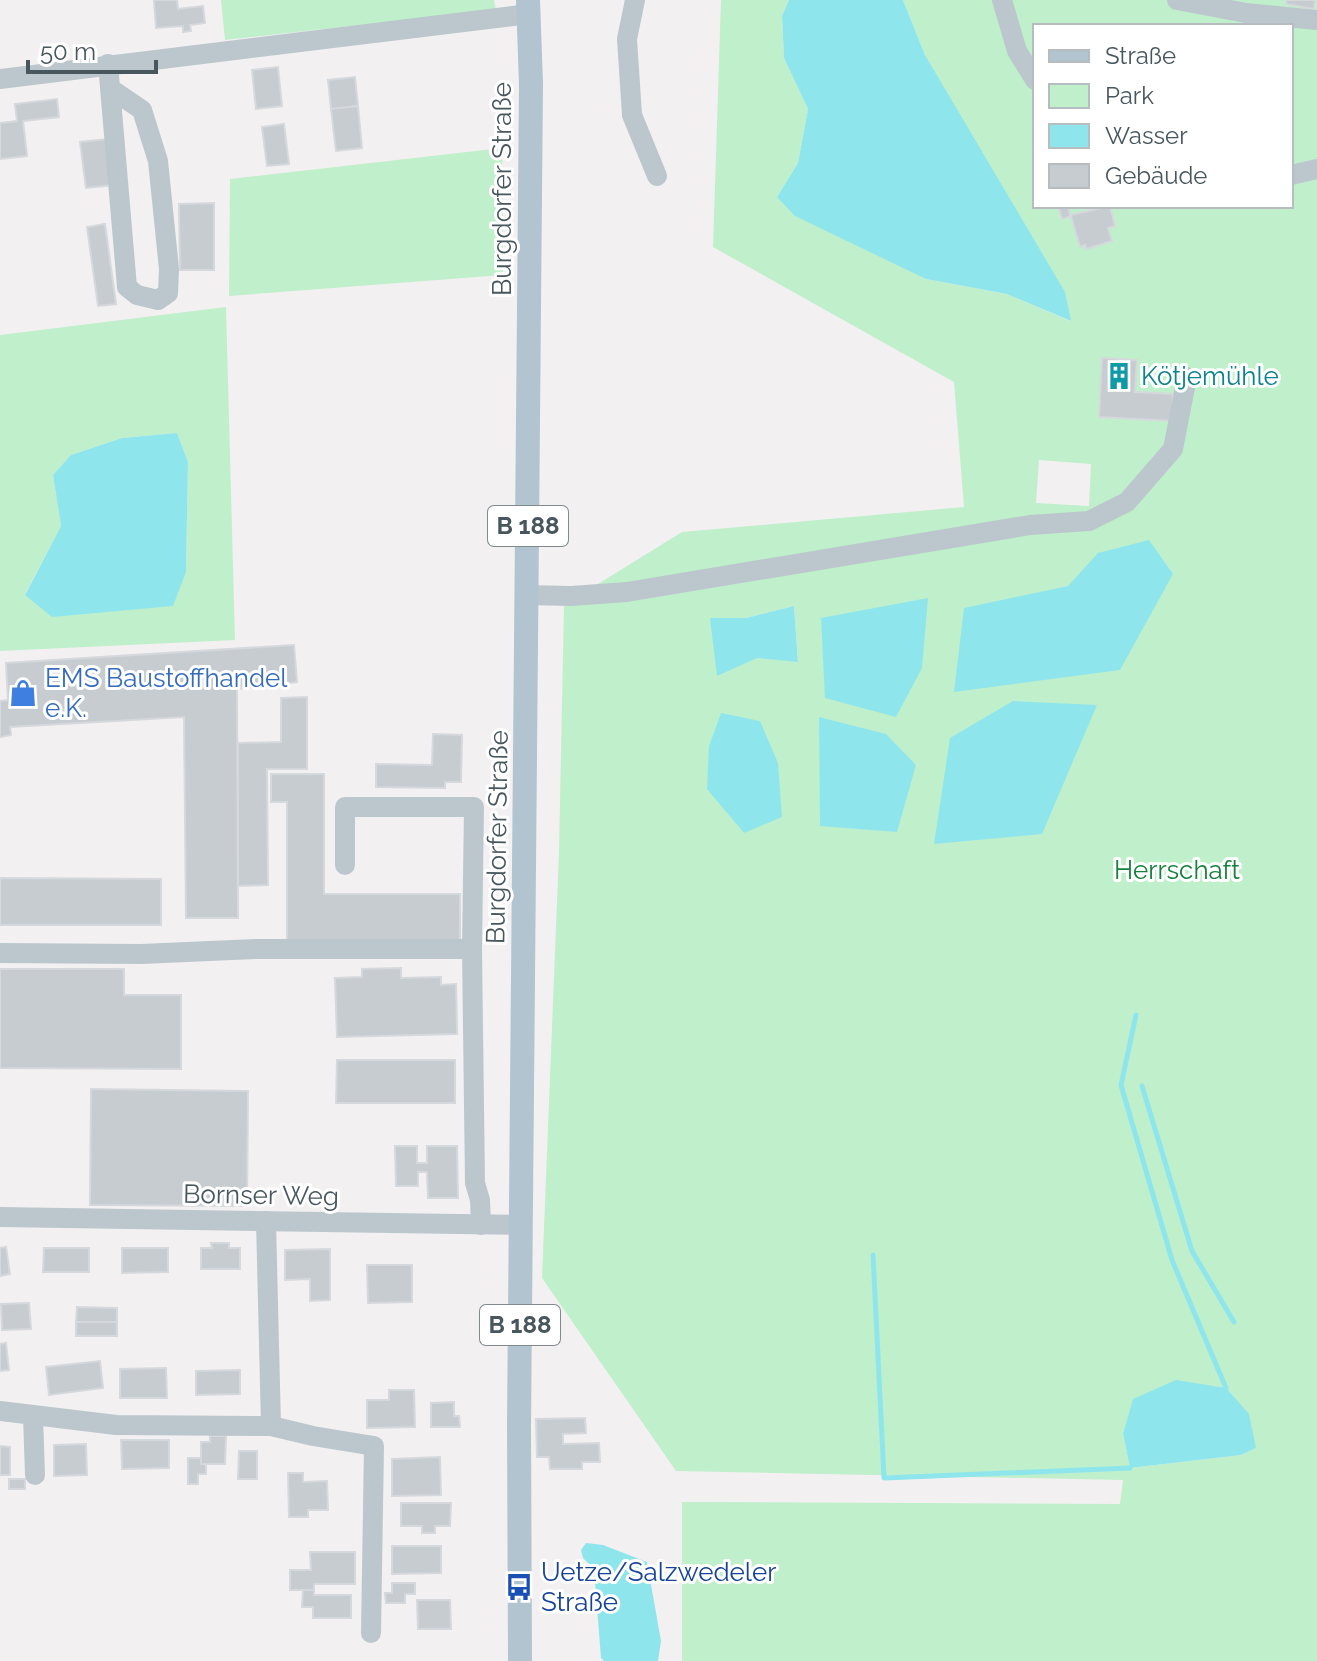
<svg xmlns="http://www.w3.org/2000/svg" width="1317" height="1661" font-family="Raleway,sans-serif">
	<rect width="100%" height="100%" fill="#f3f0f1"/>
	<g fill="#c0efcc" fill-rule="evenodd">
		<path d="M221,0h273l2,10 -271,30z"/>
		<path d="M721,0h68l-7,16 2,42 24,51 -10,54 -21,34 149,82 81,15 63,27 -145,-266 -22,-55h414v1661h-635v-159l438,2 3,-24 -447,-9 -134,-193 17,-426 5,-247 118,-73 282,-25 -10,-125 -241,-135zM1035,26h256v180h-256zM1039,460l52,4 -2,42 -53,-3zM1068,586l-114,105 77,-96zM794,606l4,55 -41,-3 -46,-40h35zM1123,1434l133,14 -15,7 -111,13z"/>
		<path d="M502,148l1,127 -274,21 1,-117z"/>
		<path d="M226,307l9,333 -235,11v-316zM177,433l11,29 -2,110 -161,22 36,-68 -8,-51 18,-20 51,-17z"/>
	</g>
	<g fill="#8ee6ec">
		<path d="M789,0h114l22,55 140,237 6,29 -64,-27 -81,-15 -131,-63 -18,-19 21,-34 10,-54 -24,-51 -2,-42z"/>
		<path d="M177,433l11,29 -2,110 -13,34 -121,11 -27,-22 36,-69 -8,-51 18,-20 51,-17z"/>
		<path d="M1149,540l24,34 -53,96 -166,22 10,-84 104,-22 30,-33z"/>
		<path d="M928,598l-6,70 -26,49 -71,-19 -4,-80z"/>
		<path d="M794,606l4,56 -41,-4 -40,18 -7,-58h36z"/>
		<path d="M1013,701l84,4 -55,129 -108,10 16,-106z"/>
		<path d="M721,713l39,8 18,42 4,54 -38,16 -37,-44 2,-43z"/>
		<path d="M819,717l67,17 30,31 -19,67 -77,-6z"/>
		<path d="M1176,1380l50,8 23,26 7,34 -15,7 -111,13 -7,-34 10,-35z"/>
		<path d="M586,1543l17,2 44,17 14,79 -3,20h-54l-3,-3 -7,-89 -11,-11 -2,-8z"/>
	</g>
	<g fill="none" stroke-linecap="round" stroke-linejoin="round">
		<g stroke="#8ee6ec" stroke-width="5">
			<path d="M1136,1015l-15,70 51,175 54,128"/>
			<path d="M1142,1086l50,165 42,71"/>
			<path d="M873,1255l11,223 246,-10"/>
		</g>
	</g>
	<g fill="#c7ccd0" stroke="#d5d8dc" stroke-width="2">
		<path d="M154,0h23l1,9 25,-3 2,17 -15,2 1,6 -8,1v-6l-27,2z"/>
		<path d="M1286,0h29l-1,9 -28,-5z"/>
		<path d="M278,67l4,39 -26,3 -4,-39z"/>
		<path d="M355,77l3,29 -27,3 -3,-29z"/>
		<path d="M57,99l2,18 -36,4 4,35 -27,3v-36l17,-2 -2,-17z"/>
		<path d="M358,106l4,42 -26,3 -5,-42z"/>
		<path d="M284,124l5,40 -22,2 -5,-39z"/>
		<path d="M108,139l6,46 -28,3 -6,-46z"/>
		<path d="M214,203v67h-34l-1,-66z"/>
		<path d="M1058,206h10l2,9 40,-9 5,20 -7,2 4,13 -26,8 -1,-4 -5,2 -9,-31 -9,3z"/>
		<path d="M105,224l11,80 -18,2 -11,-79z"/>
		<path d="M1102,358l35,2 -2,32 38,2 -1,27 -73,-4z"/>
		<path d="M294,645l3,37 -60,7 1,229h-52l-2,-201 -174,10 1,8 -11,2v-36l8,-1 -2,-37z"/>
		<path d="M307,697v72h-40l1,116 -30,1v-143l43,-1v-44z"/>
		<path d="M433,734l29,1 -1,47h-16v6l-69,-1v-23l56,1z"/>
		<path d="M271,774h53v120h136v49h-173v-141h-16z"/>
		<path d="M0,878l161,1v46h-161z"/>
		<path d="M401,968v10l40,-1v8l15,-1 1,50 -120,3 -2,-59 27,-1v-8z"/>
		<path d="M0,969h124v26h57v74l-181,-1z"/>
		<path d="M337,1060h118v43h-119z"/>
		<path d="M91,1089l157,2 -1,115 -157,-1z"/>
		<path d="M395,1146h22v17h10v-17h30l1,52h-30l-1,-26h-9v14h-22z"/>
		<path d="M211,1243h18v5h11v21h-39v-21h11z"/>
		<path d="M6,1247l4,27 -10,2v-28z"/>
		<path d="M44,1248h45v24h-46z"/>
		<path d="M122,1248h46v24l-46,1z"/>
		<path d="M330,1249v51l-20,1v-22l-25,1v-30z"/>
		<path d="M367,1265h45v37l-44,1z"/>
		<path d="M29,1303l2,26 -29,1 -1,-26z"/>
		<path d="M77,1307l40,1v14h-41z"/>
		<rect x="76" y="1322" width="41" height="14"/>
		<path d="M6,1343l3,27 -9,1v-27z"/>
		<path d="M100,1361l3,27 -54,7 -3,-28z"/>
		<path d="M166,1368l1,30h-47v-29z"/>
		<path d="M240,1370v24l-44,1v-24z"/>
		<path d="M389,1390h25l1,37 -48,1v-28h22z"/>
		<path d="M454,1402v14h5l1,11h-29v-24z"/>
		<path d="M585,1418l1,15 -23,1v10l36,-1 1,19h-18v7h-32l-1,-12h-12l-1,-38z"/>
		<path d="M210,1436h16l-1,28h-24v-22h9z"/>
		<path d="M121,1440h48v28l-47,1z"/>
		<path d="M86,1444l1,31 -33,1v-31z"/>
		<path d="M0,1446l10,1v28h-10z"/>
		<path d="M239,1451h18v28h-19z"/>
		<path d="M440,1457l1,38 -49,1v-37z"/>
		<path d="M188,1458h13v6h5v10h-8v10h-10z"/>
		<path d="M288,1473h15v9l24,-1 1,29h-20v7h-19z"/>
		<rect x="9" y="1479" width="16" height="10"/>
		<path d="M401,1503h50l-1,23h-15v7h-13v-7h-21z"/>
		<path d="M392,1546h49v27l-49,1z"/>
		<path d="M310,1552h45v32h-41v6h-24v-20h21z"/>
		<path d="M392,1583h23v11h-10v9h-19l-1,-10h7z"/>
		<path d="M303,1590h11v5h37v23h-38v-11h-11z"/>
		<path d="M417,1600h33l1,29h-33z"/>
	</g>
	<g fill="none" stroke-linecap="round" stroke-linejoin="round">
		<g stroke="#bcc7cd" stroke-width="20">
			<path d="M635,0l-8,39 5,76 25,61"/>
			<path d="M1002,0l15,51 18,29"/>
			<path d="M1177,0l69,13 71,7"/>
			<path d="M108,64l19,223 10,8 21,5 10,-7 1,-24 -11,-108 -16,-51 -31,-21"/>
			<path d="M0,79l529,-65"/>
			<path d="M1291,175l26,-6"/>
			<path d="M527,595l44,1 56,-4 403,-67 59,-4 38,-19 46,-53 14,-72"/>
			<path d="M345,865v-58h129l-2,142"/>
			<path d="M0,953l141,1 115,-5h216l3,234 5,17 1,25"/>
			<path d="M0,1217l520,8"/>
			<path d="M266,1221l5,205"/>
			<path d="M0,1411l116,14 155,1 42,10 61,10 -3,187"/>
			<path d="M33,1416l2,59"/>
		</g>
		<path stroke="#b1c4cf" stroke-width="24" d="M520,1661l-1,-236 12,-1341 -3,-84"/>
	</g>
	<defs>
		<g id="building-bare" transform="scale(2.16)"><path d="M-4-6H4V6H1V3H-1V6H-4ZM-2.5-4.3h1.7v1.8h-1.7ZM.8-4.3h1.7v1.8H.8ZM-2.5-1h1.7V.8h-1.7ZM.8-1h1.7V.8H.8Z" fill="#0f9aa8" stroke="#fff" stroke-width="2.5" paint-order="stroke"/></g>
		<g id="shop-bare" transform="scale(2.16)"><path d="M-5-2.5h2.3a2.7 3.5 0 0 1 5.4 0H5L5.5 6h-11ZM-1.5-2.5h3a1.5 2.3 0 0 0-3 0Z" fill="#3f7fe0" stroke="#fff" stroke-width="2.5" paint-order="stroke"/></g>
		<g id="bus-bare" transform="scale(2.16)"><path d="M-5-6H5V4H4V6H2V4H-2V6H-4V4H-5ZM-3.5-4V0h7V-4ZM-3.5 1.2v1.5H-2V1.2ZM2 1.2v1.5H3.5V1.2Z" fill="#1a4fb4" stroke="#fff" stroke-width="2.5" paint-order="stroke"/></g>
	</defs>
	<g fill-rule="evenodd">
		<use href="#building-bare" x="1119" y="376"/>
		<use href="#shop-bare" x="23" y="693"/>
		<use href="#bus-bare" x="519" y="1587"/>
	</g>
	<g text-anchor="middle" stroke-width="6" stroke-linejoin="round" paint-order="stroke">
		<g fill="#fff" stroke="#7f898e" stroke-width="2">
			<rect x="488" y="506" width="80" height="40" rx="6"/>
			<rect x="480" y="1305" width="80" height="40" rx="6"/>
		</g>
		<g font-size="24" font-weight="bold" fill="#48575e">
			<text x="528" y="534">B 188</text>
			<text x="520" y="1333">B 188</text>
		</g>
		<g font-size="26" fill="#48575e" stroke="#fff">
			<text transform="translate(502 189) rotate(-90)" y="9">Burgdorfer Straße</text>
			<text transform="translate(497 837) rotate(-89)" y="9">Burgdorfer Straße</text>
			<text transform="translate(261 1195) rotate(1)" y="9">Bornser Weg</text>
		</g>
		<g font-size="26" fill="#0d838f" stroke="#fff" text-anchor="start">
			<text x="1141" y="385">Kötjemühle</text>
		</g>
		<g font-size="26" fill="#366cbe" stroke="#fff" text-anchor="start">
			<text x="45" y="687">EMS Baustoffhandel<tspan x="45" dy="30">e.K.</tspan></text>
		</g>
		<g font-size="26" fill="#18803d" stroke="#fff">
			<text x="1177" y="879">Herrschaft</text>
		</g>
		<g font-size="26" fill="#164399" stroke="#fff" text-anchor="start">
			<text x="541" y="1581">Uetze/Salzwedeler<tspan x="541" dy="30">Straße</tspan></text>
		</g>
	</g>
	<rect x="1033" y="24" width="260" height="184" fill="#ffffff" stroke="#b6bcbf" stroke-width="2"/>
	<rect x="1049" y="50" width="40" height="12" fill="#b1c4cf" stroke="#b6bcbf" stroke-width="2"/>
	<text x="1105" y="64" font-size="24" fill="#48575e">Straße</text>
	<rect x="1049" y="84" width="40" height="24" fill="#c0efcc" stroke="#b6bcbf" stroke-width="2"/>
	<text x="1105" y="104" font-size="24" fill="#48575e">Park</text>
	<rect x="1049" y="124" width="40" height="24" fill="#8ee6ec" stroke="#b6bcbf" stroke-width="2"/>
	<text x="1105" y="144" font-size="24" fill="#48575e">Wasser</text>
	<rect x="1049" y="164" width="40" height="24" fill="#c7ccd0" stroke="#b6bcbf" stroke-width="2"/>
	<text x="1105" y="184" font-size="24" fill="#48575e">Gebäude</text>
	<path d="M28 60v12h128v-12" fill="none" stroke="#48575e" stroke-width="4"/>
	<text x="40" y="60" font-size="24" fill="#48575e" stroke="#ffffff" stroke-width="6" paint-order="stroke">50 m</text>
</svg>
